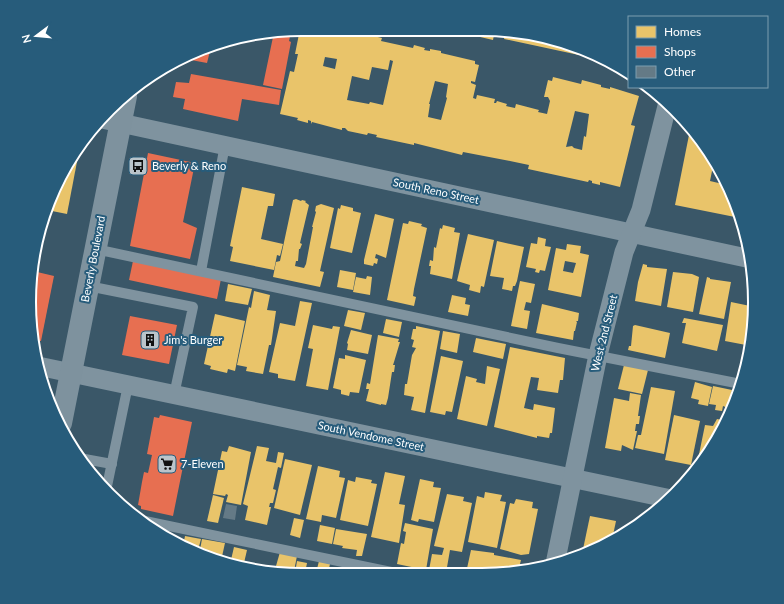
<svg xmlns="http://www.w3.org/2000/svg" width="784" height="604" font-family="Lato,sans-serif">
	<rect width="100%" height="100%" fill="#3a5768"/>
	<g fill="#e9c46a" fill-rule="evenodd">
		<path d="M300,29h42l1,3 17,4 1,-3 21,5 -1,3 32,7 1,-3 11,3 -1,2 6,1v-2l11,2v2l34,8v3l4,1 -4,17 -4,-1v2l5,2 -3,13 3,1 1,-4 18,4 -1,4h2l1,-2 10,3 -1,2 9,2 1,-4 23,6 -1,2 9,2 3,-13 -2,-4h-4l4,-17 4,1 1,-4 28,7 1,-4 19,5v2l9,2v-2l29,9 -8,29 4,1 -15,61 -20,-5v3l-8,-2v-2l-3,-1 -1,2 -60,-13 1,-4 -19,-4 -47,-9 -1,3 -48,-12v2l-38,-8 1,-2 -9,-2 -1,2 -19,-4 -3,-3h-3v2l-30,-8 -1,2v-3l-3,-1v3l-11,-3 1,-2 -18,-4 10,-43 4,1 4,-18h-3zM325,57l12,2 -2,10 -12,-3zM390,60l3,1 -10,44 -13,-3 -1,2 -22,-4 5,-24 17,4 3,-13 16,3zM435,81l13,3 -2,13 1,1 -6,22 -13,-3 2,-13h-1zM575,111l14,3 -3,23 -2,-1 -2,14 -8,-2 -2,-2 -6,1z"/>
		<path d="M446,29l49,1 -2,10z"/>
		<path d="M506,31l47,7 28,11 -2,6 -75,-16z"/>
		<path d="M594,54l9,3 10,7 -20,-4z"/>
		<path d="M690,130l19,21 5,10 -4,20 17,4 7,13 6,20 -65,-13z"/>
		<path d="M80,146l-13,68 -20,-4 18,-44z"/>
		<path d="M242,187l33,7 -2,12h-5l-7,33 22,5 -3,12 -3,-1 -3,15 -44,-9 3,-14 -3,-1z"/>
		<path d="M296,199l5,2 1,-1 4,1 -1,1 4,3 -9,38 2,1 -2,5h-1l-1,12h-2l-1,5 9,2 2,-4 7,-37h-1l4,-15 -1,-1 1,-5 5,-2 13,4 -14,63 4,1 -4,15 -47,-10 3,-15 4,-1 13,-61z"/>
		<path d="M341,205l12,3v3l8,2 -9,40 -22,-5 8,-40 2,1z"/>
		<path d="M375,214l19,5 -8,39 -10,-4 -1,4 3,1 -1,5 -3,-1 -1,3 -9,-2v-4z"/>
		<path d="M409,221l13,3 -1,2 6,2 -13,61 -1,7 3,1 -2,9 -27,-6 16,-77 5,1z"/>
		<path d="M443,225l12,3 -1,4 6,1 -8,46 -22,-5 1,-8h-2l1,-6 3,1 1,-14 2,1 4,-20 2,1z"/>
		<path d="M468,234l26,6 -10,47 -3,-1 -1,7 -11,-3 1,-5 -13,-4z"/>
		<path d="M538,237l8,2 -1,7 6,1 -6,24 -5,-1 -1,3 -4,-1 1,-3 -10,-2 5,-24 6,1z"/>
		<path d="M497,241l27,6 -7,34 -2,5h-2l-1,5 -10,-2 2,-11 -14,-2z"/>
		<path d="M567,244l14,2 -1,7 9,2 -8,42 -33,-7 8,-42 10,2zM565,261l11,2 -3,10 -10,-2z"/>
		<path d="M643,264l4,1v2l20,2 -6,37 -26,-5 3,-19z"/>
		<path d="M340,270l16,3 -3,17 -16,-3z"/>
		<path d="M673,272l19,2 7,3 -6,35 -26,-5z"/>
		<path d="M367,276l5,1 -2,18 -17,-3 3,-15 10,2z"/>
		<path d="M707,277l3,1v1l21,3 -7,37 -25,-5z"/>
		<path d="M520,281l15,3 -4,19 -5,-1 -2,8 6,1 -3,18 -16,-3z"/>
		<path d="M228,284l24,5 -4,16 -23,-4z"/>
		<path d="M254,291l16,4 -3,15 9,1 -5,34h-2l-6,29 -17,-3 1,-4 -10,-2 12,-58 2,1z"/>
		<path d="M452,295l14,3 -1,6 5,1 -2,11 -20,-4z"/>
		<path d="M300,301l12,2 -17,78 -17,-3v-4l-9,-2 11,-49 15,3z"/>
		<path d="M731,302l24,5 -5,33h-3l-1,5 -21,-4z"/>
		<path d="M542,304l37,9 -1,8h-2l1,1 -2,9h-1l-1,9 -37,-7z"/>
		<path d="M348,310l17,3 -4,17 -17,-4z"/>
		<path d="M215,314l30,7 -10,50 -7,-2 -1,4 -17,-4 1,-3 -7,-2z"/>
		<path d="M684,318l39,7 -6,26 -35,-8 4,-20h-4z"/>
		<path d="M386,319l16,3 -3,15 -16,-4z"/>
		<path d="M313,325l19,4 1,-3 7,1 -12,63 -22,-4 7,-37 -5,-1z"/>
		<path d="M635,325l35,8 -5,25 -37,-8 1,-4h2l2,-20z"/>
		<path d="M416,326l24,5 -15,82 -14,-3 3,-13 -10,-2 1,-11h2l5,-29 4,-7 -4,-1 2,-7 -3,-1 2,-10h3z"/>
		<path d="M351,330l21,5 -4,19 -21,-4 1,-6 -1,-1z"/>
		<path d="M443,331l17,3 -3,19 -17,-4z"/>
		<path d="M378,335l21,4 -1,3h2l-6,20 -1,3h2l-1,7h-2l-4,26 -2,7 -5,-1v1l-15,-4 3,-12h-3l1,-6 3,1z"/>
		<path d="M476,338l30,6 -3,15 -30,-7z"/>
		<path d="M510,347l55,11 -2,22h-3l-2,13 -21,-3 2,-12 -8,-1 -7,31 9,2 1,-6 21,4 -3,25h-2l-1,5 -12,-2v2l-43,-11z"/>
		<path d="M345,355l21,5 -7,33 -9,-1 -1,4 -8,-2v-4l-8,-2 6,-30 6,1z"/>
		<path d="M441,356l22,5 -11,51 -6,-1 -1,4 -15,-3z"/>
		<path d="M624,365l24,5 -6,24 -24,-5z"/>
		<path d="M487,366l13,3 -13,57 -30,-7 9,-43 11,3 -1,3 9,2z"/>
		<path d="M695,382l17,5 -4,19 -10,-2 1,-4 -8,-2z"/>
		<path d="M713,386l19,4 -4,18 -5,-2 -1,5 -7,-1 1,-5 -7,-1z"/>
		<path d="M651,387l24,4 -11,63 -29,-6 3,-13h3z"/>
		<path d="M630,393l11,2 -3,21h2l-1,8h-3l-1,7h2l-4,19 -11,-5 -1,6 -16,-3 9,-50 15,3z"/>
		<path d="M674,415l26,6 -9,44 -26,-5z"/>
		<path d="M717,419l10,2 -18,33 -13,15 9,-44 8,1z"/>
		<path d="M229,446l22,6 -10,53 -15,-3 2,-7 -2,-1 -1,2 -12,-2 9,-43 5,1z"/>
		<path d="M257,446l12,2 -3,13 10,2 2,-11 6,1 -3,15 -3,-1 -5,22 3,1 -3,13h-3l-1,4h2l-4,18 -22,-5 3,-14 -5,-2z"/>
		<path d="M285,459l27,6 -12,50 -26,-7z"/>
		<path d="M318,466l22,5 -1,6 6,1 -9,40 -14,-3 -1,7 -15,-3z"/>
		<path d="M385,472l20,4 -6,28 6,1 -6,38 -28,-6z"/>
		<path d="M356,477l16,3 -1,3 6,1 -9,42 -28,-6 8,-40 7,2z"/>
		<path d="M420,479l14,3 -1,5 8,1 -7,34 -15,-3 -1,3 -7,-2z"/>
		<path d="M485,492l17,3 -2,6 6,1 -9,46 -29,-6 9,-46 7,2z"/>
		<path d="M447,494l17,3 -1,4 9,2 -10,49 -12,-2 -4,23h-6l-11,-3 3,-16 10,1 2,-7 -10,-2z"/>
		<path d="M213,495l11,3 -6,25 -11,-2z"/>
		<path d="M516,499l17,3 -1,6 6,1 -9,45 -8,1 -21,-6 10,-46 4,1z"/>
		<path d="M590,516l26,5 -4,19 -30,14z"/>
		<path d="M294,518l10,2 -4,18 -10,-3z"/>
		<path d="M405,523l28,6 -7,41 -29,-6 4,-21 3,1 2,-12 -3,-1z"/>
		<path d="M320,525l15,3 -3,16 -15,-3z"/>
		<path d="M336,529l31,5 -5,22h-6l1,-6 -15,-2 1,-2 -10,-2z"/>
		<path d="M618,529l11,2 -12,6z"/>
		<path d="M185,536l16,3 -4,15 -14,-8z"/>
		<path d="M202,539l23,4 -4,18 -22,-6z"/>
		<path d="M234,547l13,3 -3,13 -13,-3z"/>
		<path d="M471,550l23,3v2l27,5 -2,8 6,3 -8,2h-51z"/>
		<path d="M280,552l17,4 -3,15 -18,-5z"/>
		<path d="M297,561l10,2 -2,10h-10z"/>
		<path d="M319,561l11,3 -2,9h-12z"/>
		<path d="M334,567l11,2 -1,4h-11z"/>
	</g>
	<g fill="#e76f51">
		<path d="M294,30l-1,3 -2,-1 -2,9 2,1 -9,47 -19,-4 10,-48 -13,-2z"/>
		<path d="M211,47l-4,16 -16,-3 1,-5z"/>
		<path d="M191,74l90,16 -2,15 -37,-6 -4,22 -55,-12 2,-10 -12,-2 3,-15 13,1z"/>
		<path d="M148,153l47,10 -12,59 14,6 -7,31 -60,-13z"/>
		<path d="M133,261l88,18 -4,20 -88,-19z"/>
		<path d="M33,271l21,5 -13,65 -7,-1 -5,-38z"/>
		<path d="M130,316l47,9 -8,39 -47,-9z"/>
		<path d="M160,415l32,7 -19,94 -32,-7v-3l-3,-1 4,-23 2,-10 4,1 4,-18 -5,-1 7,-37 5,1z"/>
	</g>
	<path fill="#647a86" d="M226,504l11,2 -2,14 -12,-2z"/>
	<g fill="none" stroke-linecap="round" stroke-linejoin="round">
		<g stroke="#7f939f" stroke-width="10">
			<path d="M95,249l463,99 183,36"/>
			<path d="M201,271l24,-126"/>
			<path d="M88,286l105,21 -19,88"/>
			<path d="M79,458l33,6"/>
			<path d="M106,491l22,-106"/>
			<path d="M140,520l256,53"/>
		</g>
		<g stroke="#7f939f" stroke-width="19">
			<path d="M102,119l649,140"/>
			<path d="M38,366l633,133"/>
			<path d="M555,564l43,-209 26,-103 17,-42 26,-104"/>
		</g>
		<path stroke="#7e929e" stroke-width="22" d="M61,423l65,-327"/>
	</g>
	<defs>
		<g id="bus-square" transform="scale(1)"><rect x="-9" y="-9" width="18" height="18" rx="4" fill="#bac4ca" stroke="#275c7b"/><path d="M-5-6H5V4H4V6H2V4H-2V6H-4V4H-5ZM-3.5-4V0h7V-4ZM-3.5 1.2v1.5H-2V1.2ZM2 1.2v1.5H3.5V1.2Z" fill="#111"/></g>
		<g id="building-square" transform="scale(1)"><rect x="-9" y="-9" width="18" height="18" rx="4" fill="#bac4ca" stroke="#275c7b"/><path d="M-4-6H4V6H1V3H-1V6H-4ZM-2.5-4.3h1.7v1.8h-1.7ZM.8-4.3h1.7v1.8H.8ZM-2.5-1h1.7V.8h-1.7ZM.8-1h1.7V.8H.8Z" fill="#111"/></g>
		<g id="supermarket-square" transform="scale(1)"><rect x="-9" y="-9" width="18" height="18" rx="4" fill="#bac4ca" stroke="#275c7b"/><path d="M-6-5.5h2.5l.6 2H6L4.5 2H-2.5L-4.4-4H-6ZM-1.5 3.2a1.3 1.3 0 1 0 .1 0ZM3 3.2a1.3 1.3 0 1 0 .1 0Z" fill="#111"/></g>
	</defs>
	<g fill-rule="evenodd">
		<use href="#bus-square" x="138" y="166"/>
		<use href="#building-square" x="150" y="340"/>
		<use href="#supermarket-square" x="167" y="464"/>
	</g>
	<g text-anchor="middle" stroke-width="4" stroke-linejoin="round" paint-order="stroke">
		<g font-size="11" fill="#fff" stroke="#275c7b" text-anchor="start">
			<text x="152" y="170">Beverly &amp; Reno</text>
			<text x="164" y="344">Jim's Burger</text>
			<text x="181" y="468">7-Eleven</text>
		</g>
		<g font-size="11" fill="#fff" stroke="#275c7b">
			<text transform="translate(436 191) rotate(12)" y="4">South Reno Street</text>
			<text transform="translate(93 259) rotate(-79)" y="4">Beverly Boulevard</text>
			<text transform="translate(604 333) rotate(-76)" y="4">West 2nd Street</text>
			<text transform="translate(371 436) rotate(12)" y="4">South Vendome Street</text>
		</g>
	</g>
	<path d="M0 0H784V604H0ZM302 36H482A266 266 0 0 1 748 302V302A266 266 0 0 1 482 568H302A266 266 0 0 1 36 302V302A266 266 0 0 1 302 36Z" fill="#275c7b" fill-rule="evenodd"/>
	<path fill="none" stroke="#fff" stroke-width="2" d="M302 36H482A266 266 0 0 1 748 302V302A266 266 0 0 1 482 568H302A266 266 0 0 1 36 302V302A266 266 0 0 1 302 36Z"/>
	<rect x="628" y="16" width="140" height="72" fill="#275c7b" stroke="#7d9db0"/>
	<rect x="636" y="26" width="20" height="12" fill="#e9c46a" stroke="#7d9db0"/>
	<text x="664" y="36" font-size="12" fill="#ffffff">Homes</text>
	<rect x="636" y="46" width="20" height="12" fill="#e76f51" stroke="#7d9db0"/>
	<text x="664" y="56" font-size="12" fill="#ffffff">Shops</text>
	<rect x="636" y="66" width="20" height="12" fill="#647a86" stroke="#7d9db0"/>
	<text x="664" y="76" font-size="12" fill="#ffffff">Other</text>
	<g transform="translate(36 36) rotate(254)" stroke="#275c7b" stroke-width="3" paint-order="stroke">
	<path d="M0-3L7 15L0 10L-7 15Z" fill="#ffffff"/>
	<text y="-6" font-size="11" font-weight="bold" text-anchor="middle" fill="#ffffff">N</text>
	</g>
</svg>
